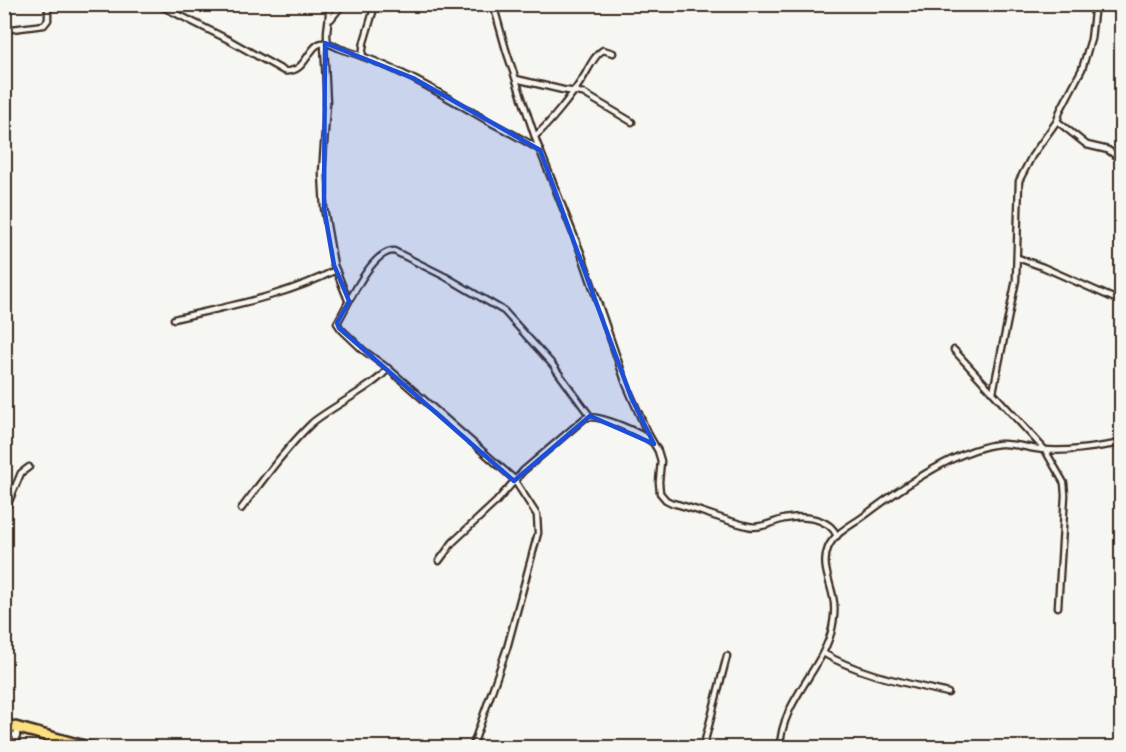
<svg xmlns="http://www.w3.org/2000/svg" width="1126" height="752" font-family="Kalam,sans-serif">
	<rect width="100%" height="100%" fill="#f6f6f2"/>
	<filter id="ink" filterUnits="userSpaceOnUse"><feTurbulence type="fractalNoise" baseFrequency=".0167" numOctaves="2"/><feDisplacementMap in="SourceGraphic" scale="12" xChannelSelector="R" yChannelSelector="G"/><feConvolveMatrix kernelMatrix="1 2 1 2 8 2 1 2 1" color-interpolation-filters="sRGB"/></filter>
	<g filter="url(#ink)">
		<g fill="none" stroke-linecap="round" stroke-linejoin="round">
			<g stroke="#3b2a1e" stroke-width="9">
				<g id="street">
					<path d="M157,4l70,35 57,32c25,3 23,-31 43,-28 5,1 12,6 17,7 52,16 97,44 144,71 17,9 35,18 52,29"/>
					<path d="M328,4c4,14 -4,26 0,39"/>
					<path d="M493,4l13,46 31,93 44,110 45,131 20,46 12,21 3,10 -2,21 1,11 6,7 6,3c26,6 50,17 76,23 13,3 24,-4 36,-7 18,-4 45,-2 53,17"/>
					<path d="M331,19l12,-15"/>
					<path d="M4,30l40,-5 4,-5v-16"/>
					<path d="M324,44l3,59 -5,70 2,35 10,57 14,35"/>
					<path d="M362,56l2,-14 9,-30"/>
					<path d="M516,79l47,11 20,3 49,29"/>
					<path d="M1057,121l30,24 21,5 14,10"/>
					<path d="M535,136c13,-10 37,-41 46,-55 7,-10 12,-25 22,-31l10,3"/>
					<path d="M1018,258l25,9 79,35"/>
					<path d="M174,319c54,-13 112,-23 162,-49"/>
					<path d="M954,350l91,100 19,33 1,12 -7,112"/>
					<path d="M993,392l23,-112 3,-99 13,-25 25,-35 3,-10 22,-42 9,-30 4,-35"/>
					<path d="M241,509c22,-29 45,-61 71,-86 17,-15 67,-39 76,-55"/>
					<path d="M4,513l17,-40 8,-6"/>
					<path d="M439,561l14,-19 43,-40 27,-31 62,-53c13,-5 56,15 67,24"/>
					<path d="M1121,587h1"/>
					<path d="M823,653c37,22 84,30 125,40"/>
					<path d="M4,732l13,4"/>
					<path d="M14,748l4,-20"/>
					<path d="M472,748l35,-100 31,-115 -1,-18 -24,-37 -123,-108 -27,-20 -22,-21 -4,-6c10,-16 34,-73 57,-72l52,26 58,34 48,53 38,52"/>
					<path d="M703,748l24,-92"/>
					<path d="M780,748c1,-45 39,-75 51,-115 3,-12 5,-24 2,-36 -3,-16 -12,-32 -5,-49 6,-15 24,-23 36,-32 34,-26 93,-68 136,-72 15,-1 30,5 45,6 25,2 52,-3 77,-7"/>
				</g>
			</g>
			<g stroke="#3b2a1e" stroke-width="14">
				<path id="highway" d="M4,724l88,24"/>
			</g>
			<use href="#street" stroke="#f6f6f2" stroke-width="4.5"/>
			<use href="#highway" stroke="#fce080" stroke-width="9"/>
		</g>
	</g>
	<path fill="#1d4ed8" fill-opacity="0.2" stroke="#1d4ed8" stroke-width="4.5" stroke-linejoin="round" d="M325,43l88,35 127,72 91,247 23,47 -64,-28 -76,65 -175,-153 -2,-5 12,-22 -15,-36 -10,-57z"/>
	<rect width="1126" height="752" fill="none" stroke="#f6f6f2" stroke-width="24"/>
	<rect x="12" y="12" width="1102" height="728" fill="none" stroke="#3b2a1e" stroke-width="2" filter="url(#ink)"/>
</svg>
